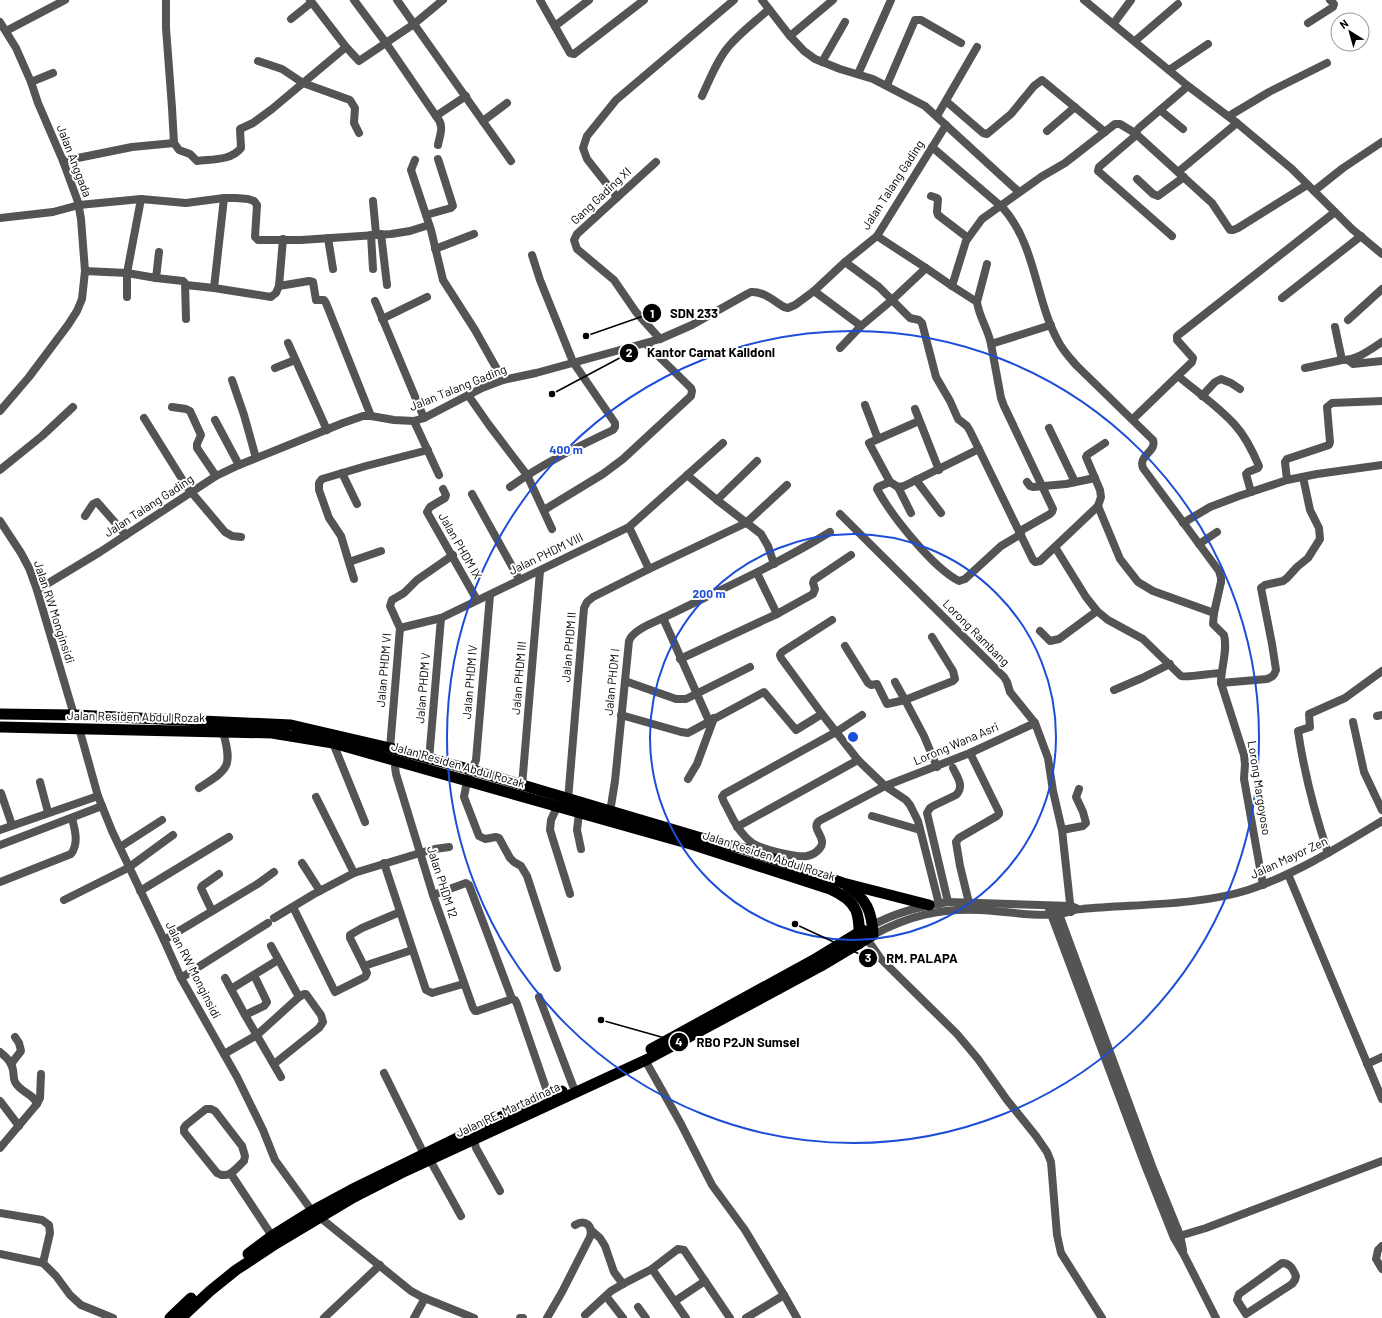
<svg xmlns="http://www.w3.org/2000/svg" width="1382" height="1318" font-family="Barlow,sans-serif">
	<rect width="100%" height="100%" fill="#fff"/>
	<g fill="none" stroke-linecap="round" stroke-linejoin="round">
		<g stroke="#545454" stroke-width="8">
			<path d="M166,0v28l6,80 2,35"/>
			<path d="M310,0l36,47 13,14 55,-37 29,-24"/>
			<path d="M354,0l32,43 50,73 30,-20"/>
			<path d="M397,0l114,161"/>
			<path d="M540,0l30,53 4,1 70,-54"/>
			<path d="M762,0l28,36 14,15 11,8 25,10 33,10 52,27 94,86"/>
			<path d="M1084,0l104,86 49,37 55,46 60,60 30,25"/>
			<path d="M291,19l20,-16"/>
			<path d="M0,22l16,26 15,34 7,21 25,58 15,41 3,17 4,52 -3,28 -5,12 -9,14 -39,52 -29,34"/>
			<path d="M1114,23l17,-23"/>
			<path d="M1308,23l25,-16 1,-3 -4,-4"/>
			<path d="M555,26l34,-26"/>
			<path d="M6,31l59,-31"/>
			<path d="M790,36l43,-36"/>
			<path d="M1135,41l43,-37"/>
			<path d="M258,61l24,8 21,14 47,17 5,8 -1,15 5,10"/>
			<path d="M822,62l23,-40"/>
			<path d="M1169,70l39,-26"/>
			<path d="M858,74l33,-74"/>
			<path d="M31,82l22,-9"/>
			<path d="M887,85l28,-65h6l40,23"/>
			<path d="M702,96c8,-17 15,-36 27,-50 12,-14 27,-25 40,-37"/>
			<path d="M946,101l37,32 4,1 24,-20 23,-28 8,-6 63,52"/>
			<path d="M1160,110l23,19"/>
			<path d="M436,116c9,10 4,18 2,29"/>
			<path d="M937,116l40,-69"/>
			<path d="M1229,116l40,-24 58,-29"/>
			<path d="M483,121l24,-18"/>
			<path d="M1047,131l28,-24"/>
			<path d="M932,147l71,61c33,37 32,91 55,133 5,10 12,17 19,25l76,74c4,12 -15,15 -10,28l76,103 2,7v4l-7,31"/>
			<path d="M415,160l-4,10 20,60 12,50 32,50 28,50"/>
			<path d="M63,161l69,-14 42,-4 5,7 11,4 7,7c14,-2 34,0 44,-13l-1,-19 13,-6 19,-14 74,-62"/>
			<path d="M656,162l-79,72 -3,6 3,9 37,31 22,32 24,27"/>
			<path d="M1178,172l59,-49"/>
			<path d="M1137,179l16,15 5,2 26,-19"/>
			<path d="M1314,191l29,-23 39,-26"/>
			<path d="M931,196l6,2 1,1 -1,13 1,3 30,23"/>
			<path d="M617,197l-30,-38 -4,-11 4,-12 29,-36 118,-100"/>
			<path d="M373,201l3,33"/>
			<path d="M426,215l25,-7 2,-2 -15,-47"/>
			<path d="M0,218l53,-6 26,-7 62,-6 45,4 38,-5h12l12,1 6,2 3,4 -2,32 3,3h43l90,-6 19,-3 19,-6"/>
			<path d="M381,234l6,51"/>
			<path d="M371,235l2,34"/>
			<path d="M877,236l49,32 26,18 25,16c2,15 11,27 14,42"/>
			<path d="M1172,236l-74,-65 1,-4 35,-30 1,-4 77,70 18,27h3l5,-2 69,-43"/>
			<path d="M328,238l5,31"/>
			<path d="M283,239l-4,47 30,-5 4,1 3,18h8l2,3 45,113"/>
			<path d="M435,249l39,-15"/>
			<path d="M845,262l34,25 31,31 9,2 3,3 14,54 14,24 8,18 9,7 3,5 63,129 2,2 5,-1 58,-55 3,-9 -1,-7 -14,-33 1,-2 18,-12"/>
			<path d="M85,271l42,2 29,5 3,-26"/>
			<path d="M156,278l27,3 2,2 1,36"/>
			<path d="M186,285l28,3 10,-90"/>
			<path d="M952,286l14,-45 16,-22 59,-42 24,-14 50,-39h5l15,9 4,-5 49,-42"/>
			<path d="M214,288l57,9 5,-4 3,-7"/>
			<path d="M814,291l47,35 -21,22"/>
			<path d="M127,297v-24l14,-74"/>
			<path d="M1282,298l79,-62"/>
			<path d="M375,301l49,117"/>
			<path d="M977,302l10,-38"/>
			<path d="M382,319l45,-22"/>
			<path d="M1348,320l34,-31"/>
			<path d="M861,326l31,-26 34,-32"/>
			<path d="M1335,327l7,33"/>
			<path d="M288,343l39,87"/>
			<path d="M1348,360l5,4 29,-3"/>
			<path d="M275,368l20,-8"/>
			<path d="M1305,368l37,-8c15,0 28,-10 40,-18"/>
			<path d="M1178,376c19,16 41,31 57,49 11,12 18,27 24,41l-1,2 -10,4 -2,2 5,18"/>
			<path d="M232,380l12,35 12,43"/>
			<path d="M468,395l21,30 38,50 25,54"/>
			<path d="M1202,396l13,-14 6,-3 10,4 9,6"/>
			<path d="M865,405l13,34"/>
			<path d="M172,407l14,2 4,2 11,24 -4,9v4l19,28"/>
			<path d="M915,409l24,61"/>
			<path d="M144,418l43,69 38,45 7,4 9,1"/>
			<path d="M1133,419l59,-57 1,-4 -16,-18v-4l158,-124"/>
			<path d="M215,420l24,45"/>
			<path d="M414,421l25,54"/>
			<path d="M1049,428l26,54"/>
			<path d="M979,449l-75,37 -6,1 -8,-5 -12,5 -1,2c14,26 56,79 82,92l6,-2 36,-33 20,-12"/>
			<path d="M0,470l42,-34 31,-29"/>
			<path d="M342,473l15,31"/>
			<path d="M687,475l30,25 44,34 7,12 6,18"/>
			<path d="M916,480l25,33"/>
			<path d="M1287,480l30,-6 65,-9"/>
			<path d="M890,482l-21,-39 50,-22"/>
			<path d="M1027,482l3,4 3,1 33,-3 29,-6"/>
			<path d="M510,487c32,-23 67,-40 103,-57l2,-3v-4l-11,-16 -31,-45 -33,-82 -8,-25"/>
			<path d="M898,487l13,26"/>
			<path d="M443,489l3,6 -1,3 -15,9 -3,5 50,88"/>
			<path d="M472,494l47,85"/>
			<path d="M717,500l40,-39"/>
			<path d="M1098,506l22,53 18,23 15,9 61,22 -1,11 11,11c4,15 -3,32 -3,48l23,72 1,9 -1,15 19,106"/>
			<path d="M544,510l59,-36 20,-15 68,-63 1,-5 -1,-3 -45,-44"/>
			<path d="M840,514l164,163 3,5 3,10 25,31 13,35 5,33 9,39 9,82"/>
			<path d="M85,516l8,-12 4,-2 29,33"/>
			<path d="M0,521l21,32 8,15 8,22 37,125"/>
			<path d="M1183,523l27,-16 29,-11 48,-16 -2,-18 2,-3 42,-14 1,-3 -3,-35 5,-4 50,-2"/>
			<path d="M629,527l20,42"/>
			<path d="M1020,531l30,-17 2,-2 1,-3 -49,-103 -3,-8 -10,-54 60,-19"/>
			<path d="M1199,544l18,-12"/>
			<path d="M1055,547l31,50 11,14 11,9 35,19 38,37c7,2 31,-3 40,-3"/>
			<path d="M349,562l32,-11"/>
			<path d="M354,579l-13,-43 -12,-18 -10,-28v-7l3,-4 44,-13 62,-16"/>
			<path d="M37,590l63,-38 116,-76 23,-11 104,-42 20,-7h8l23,4 20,1 10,-3 58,-30 21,-8 33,-7 124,-34 32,-14 55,-31 4,-2c12,-1 23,9 33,15l4,1 7,-3 19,-14 31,-29 32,-26 69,-111"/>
			<path d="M490,595l-14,165 -9,21 -3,16 15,39 6,3 11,-2 3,1 11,20 4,4 7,4 6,10 30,92"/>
			<path d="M777,614l36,-20 2,-5 -2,-6 1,-3 37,-25"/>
			<path d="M663,618l46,103"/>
			<path d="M832,620l-50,32 -2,3 1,3 41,56 36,46 27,26 21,14 4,5 8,16 21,83"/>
			<path d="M400,628l41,-10 188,-91 94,-84"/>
			<path d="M1040,631l10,10 9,-2 38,-28"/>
			<path d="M932,637l21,34 2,8 -2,2 -48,19 19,36 13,31"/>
			<path d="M845,646l23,37 3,2 6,-1 10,20 18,-4 -10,-18"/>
			<path d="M680,659l97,-45 -20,-41"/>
			<path d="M625,681l51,18h10l64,-32"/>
			<path d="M1221,683l46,-4c5,-2 7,-3 9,-9l-4,-26 -11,-56 4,-3 18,-4 4,-3 10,-11 11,-9 12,-19 -1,-11 -9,-18 -7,-33"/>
			<path d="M1114,690l28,-12 28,-14"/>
			<path d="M621,715l60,17 7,1 76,-41 32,38 26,-16"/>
			<path d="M862,715l-26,17 -112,62 -2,3 2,5c6,10 10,22 18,31 4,5 9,10 14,12 10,5 41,13 51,11 5,-1 10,-4 13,-8 8,-10 -10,-19 -1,-27l66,-35 85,-33 65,-30"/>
			<path d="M1377,716l5,-1"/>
			<path d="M1353,722l11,50 18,38"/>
			<path d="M79,728l19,68 14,35 52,109 17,38 56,99 26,53 12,30 37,51 99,80 11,6 52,21"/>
			<path d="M333,743l32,79"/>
			<path d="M390,748l10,-120 -10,-22 2,-6 12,-7 13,-13 36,-25"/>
			<path d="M429,760l12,-142"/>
			<path d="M397,761l-2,6 1,7 37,121 40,113 2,3h2l35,-12"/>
			<path d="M688,779l9,-15 17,-46"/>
			<path d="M40,782l8,30"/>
			<path d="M522,786l18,-215"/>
			<path d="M199,788c29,-19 34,-20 24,-56"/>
			<path d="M1,793l11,32"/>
			<path d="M316,797l38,76"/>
			<path d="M568,800l16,-192 3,-6 6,-5 56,-28 97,-46 41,-38"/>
			<path d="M557,807l-6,13 -1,10 20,64"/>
			<path d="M610,812l5,-31 14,-140c4,-12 27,-19 38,-25 55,-27 111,-52 163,-84"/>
			<path d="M579,813l-2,17 4,19"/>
			<path d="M872,816l48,14"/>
			<path d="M737,827l121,-67"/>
			<path d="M0,830l98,-34"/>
			<path d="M1062,830l21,-4 3,-3 -3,-11 -7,-15 3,-8"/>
			<path d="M0,845l102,-39"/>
			<path d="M120,847l42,-27"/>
			<path d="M1328,853c-13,-39 -24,-81 -30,-122l12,-4 -1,-13 36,-16 37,-27"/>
			<path d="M302,863l18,28"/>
			<path d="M384,863l42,127 6,3 31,-9"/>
			<path d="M1288,874l94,225"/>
			<path d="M0,882l71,-28c8,-11 4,-24 1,-36"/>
			<path d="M140,891l89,-54"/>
			<path d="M433,895l33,-12 3,2 43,114 3,1 2,4 32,93"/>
			<path d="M64,900l64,-32 45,-33"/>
			<path d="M948,902l-21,-89 3,-5 3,-2 23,-11c9,-9 1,-18 -3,-27"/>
			<path d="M969,903l-9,-37 -4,-24 3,-4 38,-22 2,-2v-2l-29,-59"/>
			<path d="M1048,906l97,259 29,73 10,17 32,63"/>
			<path d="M1056,906l96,260 28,69 3,15"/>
			<path d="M293,907l42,85 30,-15 2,-4 -3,-7 48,-16"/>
			<path d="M212,911l-11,-23 1,-2 17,-12"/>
			<path d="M274,918l40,-24 40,-21 66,-20 15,-4 14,-2"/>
			<path d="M873,925c23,-13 49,-19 75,-23l123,4 5,2"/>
			<path d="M873,935c35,-19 67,-27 107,-25 26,1 52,7 79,4 8,-1 15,-5 23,-5 53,-5 115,-3 166,-19 48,-16 91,-43 134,-69"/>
			<path d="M867,939l14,20 76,75 21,25 29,41 29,36 11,16 4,10 6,73 4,18 41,65"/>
			<path d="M164,940l95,-57 15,-11"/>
			<path d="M271,946l28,51"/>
			<path d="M364,966l-14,-28v-3l12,-7 38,-16"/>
			<path d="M181,978l87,-55"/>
			<path d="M225,978l20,37 36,62"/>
			<path d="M231,989l47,-29"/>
			<path d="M539,997l34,89"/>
			<path d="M245,1015l19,-9 3,-4 -13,-27"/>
			<path d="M0,1052c6,5 12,10 13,18 1,4 0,8 2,12 5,10 19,12 22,22l-37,44"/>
			<path d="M224,1054l33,-19 42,-38 5,-3h2l15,21 2,7 -4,6 -45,36"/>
			<path d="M645,1060l36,64 31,61 33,45 39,65 -38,23"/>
			<path d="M11,1064l10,-13 -2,-8 -4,-6"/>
			<path d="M1367,1064l15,-7"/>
			<path d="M384,1073l40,81"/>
			<path d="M0,1101l19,25"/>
			<path d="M37,1104l3,-6 1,-24"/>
			<path d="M206,1109h5l4,2 27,35 3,10 -1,5c-8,7 -15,19 -27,12l-33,-41v-4l2,-3z"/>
			<path d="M474,1140l2,8 24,43"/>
			<path d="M430,1160l31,56"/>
			<path d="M231,1174l41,62"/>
			<path d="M0,1213l42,7 7,5 1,8 -7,30"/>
			<path d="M592,1231l8,7 5,8 9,26 9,12"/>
			<path d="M1176,1237l30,-9 176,-67"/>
			<path d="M1382,1246l-4,4 -2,9 6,10"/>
			<path d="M0,1254l43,9 13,13 14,19 11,10 32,13"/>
			<path d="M1282,1263c8,0 11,6 14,13l-1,4 -3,4 -46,30 -9,-14 2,-6z"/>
			<path d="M652,1269l34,49"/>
			<path d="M784,1295l13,23"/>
			<path d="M606,1296l17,22"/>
			<path d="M675,1301l30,-20"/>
			<path d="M638,1307l8,11"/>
			<path d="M585,1315l26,-24 12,-7 29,-15 26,-20 6,1 46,68"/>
			<path d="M324,1318l56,-53"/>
			<path d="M414,1318l11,-20"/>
			<path d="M520,1318h3"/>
			<path d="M547,1318l15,-26 28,-55c3,-12 -5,-18 -15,-12"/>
		</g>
		<g stroke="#000" stroke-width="11">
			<path d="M0,714l74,1 217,10 99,23 82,22 226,67 46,12 99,34 86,22"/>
			<path d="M0,727l272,6 61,10 361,102 136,44c29,13 30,25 29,55"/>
			<path d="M651,1049l166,-91 46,-28"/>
			<path d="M248,1254l24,-18 40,-25 39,-21 145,-71 66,-28"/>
			<path d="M170,1318l21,-20"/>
			<path d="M181,1318l29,-27 26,-21 41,-27 77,-46 47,-24 247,-114 173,-93 52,-31c-1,-23 -6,-36 -26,-49"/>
		</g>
	</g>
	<g fill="none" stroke="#1d4ed8" stroke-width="2">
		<circle cx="853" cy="737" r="203"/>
		<circle cx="853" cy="737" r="406"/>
	</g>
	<g text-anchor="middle" stroke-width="4" stroke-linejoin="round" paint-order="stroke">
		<g font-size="12" fill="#000" stroke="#fff">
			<text transform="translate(74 161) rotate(69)" y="4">Jalan Anggada</text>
			<text transform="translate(893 185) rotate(-57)" y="4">Jalan Talang Gading</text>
			<text transform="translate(601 196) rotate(-43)" y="4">Gang Gading XI</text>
			<text transform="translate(458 388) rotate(-22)" y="4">Jalan Talang Gading</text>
			<text transform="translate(149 506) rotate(-33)" y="4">Jalan Talang Gading</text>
			<text transform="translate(460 546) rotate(60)" y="4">Jalan PHDM IX</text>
			<text transform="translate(546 554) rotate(-26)" y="4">Jalan PHDM VIII</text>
			<text transform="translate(54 612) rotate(72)" y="4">Jalan RW Monginsidi</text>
			<text transform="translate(976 633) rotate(45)" y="4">Lorong Rambang</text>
			<text transform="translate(569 647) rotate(-85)" y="4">Jalan PHDM II</text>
			<text transform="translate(384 670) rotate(-85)" y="4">Jalan PHDM VI</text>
			<text transform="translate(519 678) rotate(-85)" y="4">Jalan PHDM III</text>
			<text transform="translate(470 682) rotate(-85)" y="4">Jalan PHDM IV</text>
			<text transform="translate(612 682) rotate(-84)" y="4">Jalan PHDM I</text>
			<text transform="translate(423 688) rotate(-85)" y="4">Jalan PHDM V</text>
			<text transform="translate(136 717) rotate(1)" y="4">Jalan Residen Abdul Rozak</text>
			<text transform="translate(956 744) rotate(-23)" y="4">Lorong Wana Asri</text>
			<text transform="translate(458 765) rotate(16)" y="4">Jalan Residen Abdul Rozak</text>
			<text transform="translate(1259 788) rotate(81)" y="4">Lorong Margoyoso</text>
			<text transform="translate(769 856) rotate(18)" y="4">Jalan Residen Abdul Rozak</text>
			<text transform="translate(1289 858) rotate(-25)" y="4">Jalan Mayor Zen</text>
			<text transform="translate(442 882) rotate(72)" y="4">Jalan PHDM 12</text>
			<text transform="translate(193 970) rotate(63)" y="4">Jalan RW Monginsidi</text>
			<text transform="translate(508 1110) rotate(-25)" y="4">Jalan RE. Martadinata</text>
		</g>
	</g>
	<circle cx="853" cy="737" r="6" fill="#1d4ed8" stroke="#fff" stroke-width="2"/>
	<g font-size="12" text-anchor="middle" font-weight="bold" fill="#1d4ed8" stroke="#fff" stroke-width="4" stroke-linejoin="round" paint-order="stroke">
		<text x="566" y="454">400 m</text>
		<text x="709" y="598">200 m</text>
	</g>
	<path fill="none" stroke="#000" stroke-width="1.5" d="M586 336L652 313M552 394L629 353M795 924L868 958M601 1020L679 1042"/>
	<g fill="#000" stroke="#fff" stroke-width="1.5">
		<circle cx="586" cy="336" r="4"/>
		<circle cx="552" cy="394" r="4"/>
		<circle cx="795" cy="924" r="4"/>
		<circle cx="601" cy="1020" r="4"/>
		<circle cx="652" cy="313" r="10"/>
		<circle cx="629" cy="353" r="10"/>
		<circle cx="868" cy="958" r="10"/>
		<circle cx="679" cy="1042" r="10"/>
	</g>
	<g font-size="12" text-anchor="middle" font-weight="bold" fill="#fff">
		<text x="652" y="318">1</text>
		<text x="629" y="357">2</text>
		<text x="868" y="962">3</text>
		<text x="679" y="1046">4</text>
	</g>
	<g font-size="13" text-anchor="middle" font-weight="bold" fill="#000" stroke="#fff" stroke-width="4" stroke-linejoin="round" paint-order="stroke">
		<text x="694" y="318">SDN 233</text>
		<text x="711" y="357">Kantor Camat Kalidoni</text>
		<text x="922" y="963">RM. PALAPA</text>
		<text x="748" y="1047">RBO P2JN Sumsel</text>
	</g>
	<g transform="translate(1350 32) rotate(323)"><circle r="19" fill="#ffffff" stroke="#999999"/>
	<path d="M0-3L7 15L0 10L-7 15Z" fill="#000000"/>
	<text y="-6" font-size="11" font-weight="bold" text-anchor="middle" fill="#000000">N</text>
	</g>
</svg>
